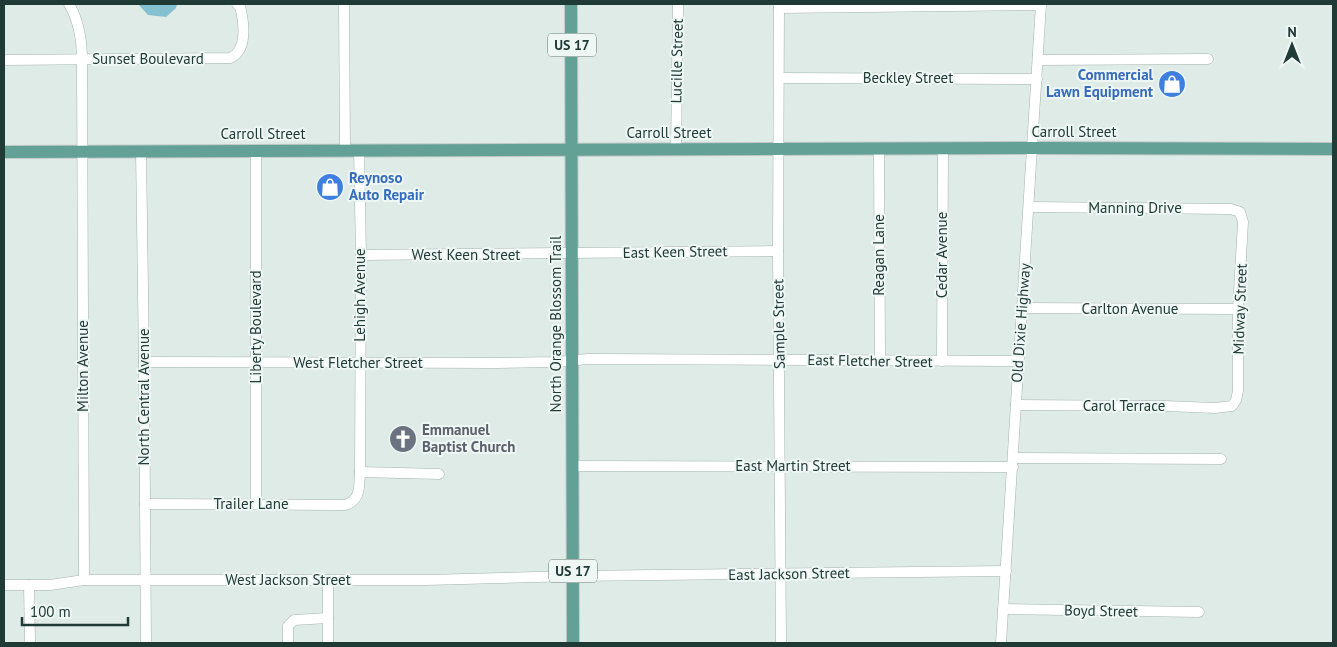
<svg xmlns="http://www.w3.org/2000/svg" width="1337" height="647" font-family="'PT Sans',sans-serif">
	<rect width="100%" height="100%" fill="#dfebe6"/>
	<path fill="#85c0d1" d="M138,4h39l-1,4 -10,9 -18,-2z"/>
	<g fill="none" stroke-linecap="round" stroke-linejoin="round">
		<g stroke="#a2b3ad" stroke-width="11">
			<g id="minor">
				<path d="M69,4c10,17 13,35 13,56l2,520"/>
				<path d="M344,4l1,146"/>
				<path d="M779,4l-1,247 3,392"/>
				<path d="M779,8l262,-3"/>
				<path d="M4,60l226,-2c18,-7 14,-36 10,-52l-3,-2"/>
				<path d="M1038,60l170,-1"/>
				<path d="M779,78l258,1"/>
				<path d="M676,149l2,-145"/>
				<path d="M879,149l1,211"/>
				<path d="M141,151l3,211 2,281"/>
				<path d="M361,255l417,-4"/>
				<path d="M1022,308l216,1"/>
				<path d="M942,361l1,-213"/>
				<path d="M144,362l354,1 58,-1 32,-3 430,2"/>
				<path d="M1016,405l149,1 50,2 17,-2 4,-6 2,-9v-82l5,-87 -3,-10 -9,-3 -202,-2"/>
				<path d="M1014,458l207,1"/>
				<path d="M573,466l440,1"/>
				<path d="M360,472l79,2"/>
				<path d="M145,504l200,1c16,-5 14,-18 15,-33l1,-217 -2,-105"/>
				<path d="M256,504v-353"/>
				<path d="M328,580v63"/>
				<path d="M4,585h46l34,-5h343l146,-4 433,-5"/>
				<path d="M29,585l1,58"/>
				<path d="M1003,609l196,3"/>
				<path d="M288,643v-17l6,-6 34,-2"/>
				<path d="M1001,643l40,-639"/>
			</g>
		</g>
		<g stroke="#c1c8c6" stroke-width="14">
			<g id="major">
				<path d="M571,4l2,639"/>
				<path d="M4,152l1028,-4 301,1"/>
			</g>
		</g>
		<use href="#minor" stroke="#fff" stroke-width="10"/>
		<use href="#major" stroke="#63a196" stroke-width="12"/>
	</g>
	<defs>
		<g id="shop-disc" transform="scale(1.4375)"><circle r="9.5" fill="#3f7fe0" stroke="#eff7f4"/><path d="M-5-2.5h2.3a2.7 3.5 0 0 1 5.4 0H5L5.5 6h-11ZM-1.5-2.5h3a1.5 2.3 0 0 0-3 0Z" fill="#fff"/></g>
		<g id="church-disc" transform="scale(1.4375)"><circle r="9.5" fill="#6b7280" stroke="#eff7f4"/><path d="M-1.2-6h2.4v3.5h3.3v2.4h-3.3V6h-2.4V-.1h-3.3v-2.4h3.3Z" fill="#fff"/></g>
	</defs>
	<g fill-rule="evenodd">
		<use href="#shop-disc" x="1172" y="84"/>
		<use href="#shop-disc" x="330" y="187"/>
		<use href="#church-disc" x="403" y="439"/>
	</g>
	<g text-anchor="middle" stroke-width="4" stroke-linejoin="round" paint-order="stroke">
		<g fill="#eff7f4" stroke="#5e736e" stroke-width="1">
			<rect x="548" y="33.5" width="48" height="23" rx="4"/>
			<rect x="549" y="559.5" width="48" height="23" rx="4"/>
		</g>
		<g font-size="14" font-weight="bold" fill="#203b35">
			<text x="572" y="50">US 17</text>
			<text x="573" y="576">US 17</text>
		</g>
		<g font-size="15" fill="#203b35" stroke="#eff7f4">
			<text x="148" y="64">Sunset Boulevard</text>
			<text transform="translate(677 61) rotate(-89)" y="5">Lucille Street</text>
			<text x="908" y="83">Beckley Street</text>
			<text x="1074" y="137">Carroll Street</text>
			<text x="669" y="138">Carroll Street</text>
			<text x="263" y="139">Carroll Street</text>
			<text x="1135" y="213">Manning Drive</text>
			<text transform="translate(675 252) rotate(-1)" y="5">East Keen Street</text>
			<text x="466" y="260">West Keen Street</text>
			<text transform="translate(879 255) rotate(-90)" y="5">Reagan Lane</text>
			<text transform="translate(942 255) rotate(-90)" y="5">Cedar Avenue</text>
			<text transform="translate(360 295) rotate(-90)" y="5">Lehigh Avenue</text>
			<text x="1130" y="314">Carlton Avenue</text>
			<text transform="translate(1240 309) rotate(-88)" y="5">Midway Street</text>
			<text transform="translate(1021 323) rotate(-86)" y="5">Old Dixie Highway</text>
			<text transform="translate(556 324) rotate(-90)" y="5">North Orange Blossom Trail</text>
			<text transform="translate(779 324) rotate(-91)" y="5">Sample Street</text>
			<text transform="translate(256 327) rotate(-90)" y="5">Liberty Boulevard</text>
			<text transform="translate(870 361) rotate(1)" y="5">East Fletcher Street</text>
			<text x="358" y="368">West Fletcher Street</text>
			<text transform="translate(83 366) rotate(-90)" y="5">Milton Avenue</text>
			<text transform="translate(144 397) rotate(-90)" y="5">North Central Avenue</text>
			<text x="1124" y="411">Carol Terrace</text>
			<text x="793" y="471">East Martin Street</text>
			<text x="251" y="509">Trailer Lane</text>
			<text transform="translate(789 574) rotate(-1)" y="5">East Jackson Street</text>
			<text x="288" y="585">West Jackson Street</text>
			<text transform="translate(1101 611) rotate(1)" y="5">Boyd Street</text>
		</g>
		<g font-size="15" font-weight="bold" fill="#366cbe" stroke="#eff7f4" text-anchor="end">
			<text x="1153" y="80">Commercial<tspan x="1153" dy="17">Lawn Equipment</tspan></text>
			<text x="349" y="183" text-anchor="start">Reynoso<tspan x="349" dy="17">Auto Repair</tspan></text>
		</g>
		<g font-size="15" font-weight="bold" fill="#5b616d" stroke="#eff7f4" text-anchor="start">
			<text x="422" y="435">Emmanuel<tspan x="422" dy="17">Baptist Church</tspan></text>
		</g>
	</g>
	<rect width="1337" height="647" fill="none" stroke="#203b35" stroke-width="10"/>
	<g transform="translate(1292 45)" stroke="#eff7f4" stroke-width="4" paint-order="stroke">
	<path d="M0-4L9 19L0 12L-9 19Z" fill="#203b35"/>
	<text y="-8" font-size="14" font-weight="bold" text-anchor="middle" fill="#203b35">N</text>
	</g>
	<path d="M22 617v8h106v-8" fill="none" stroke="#203b35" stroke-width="2.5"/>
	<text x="30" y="617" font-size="15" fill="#203b35" stroke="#eff7f4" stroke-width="4" paint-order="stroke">100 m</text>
</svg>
